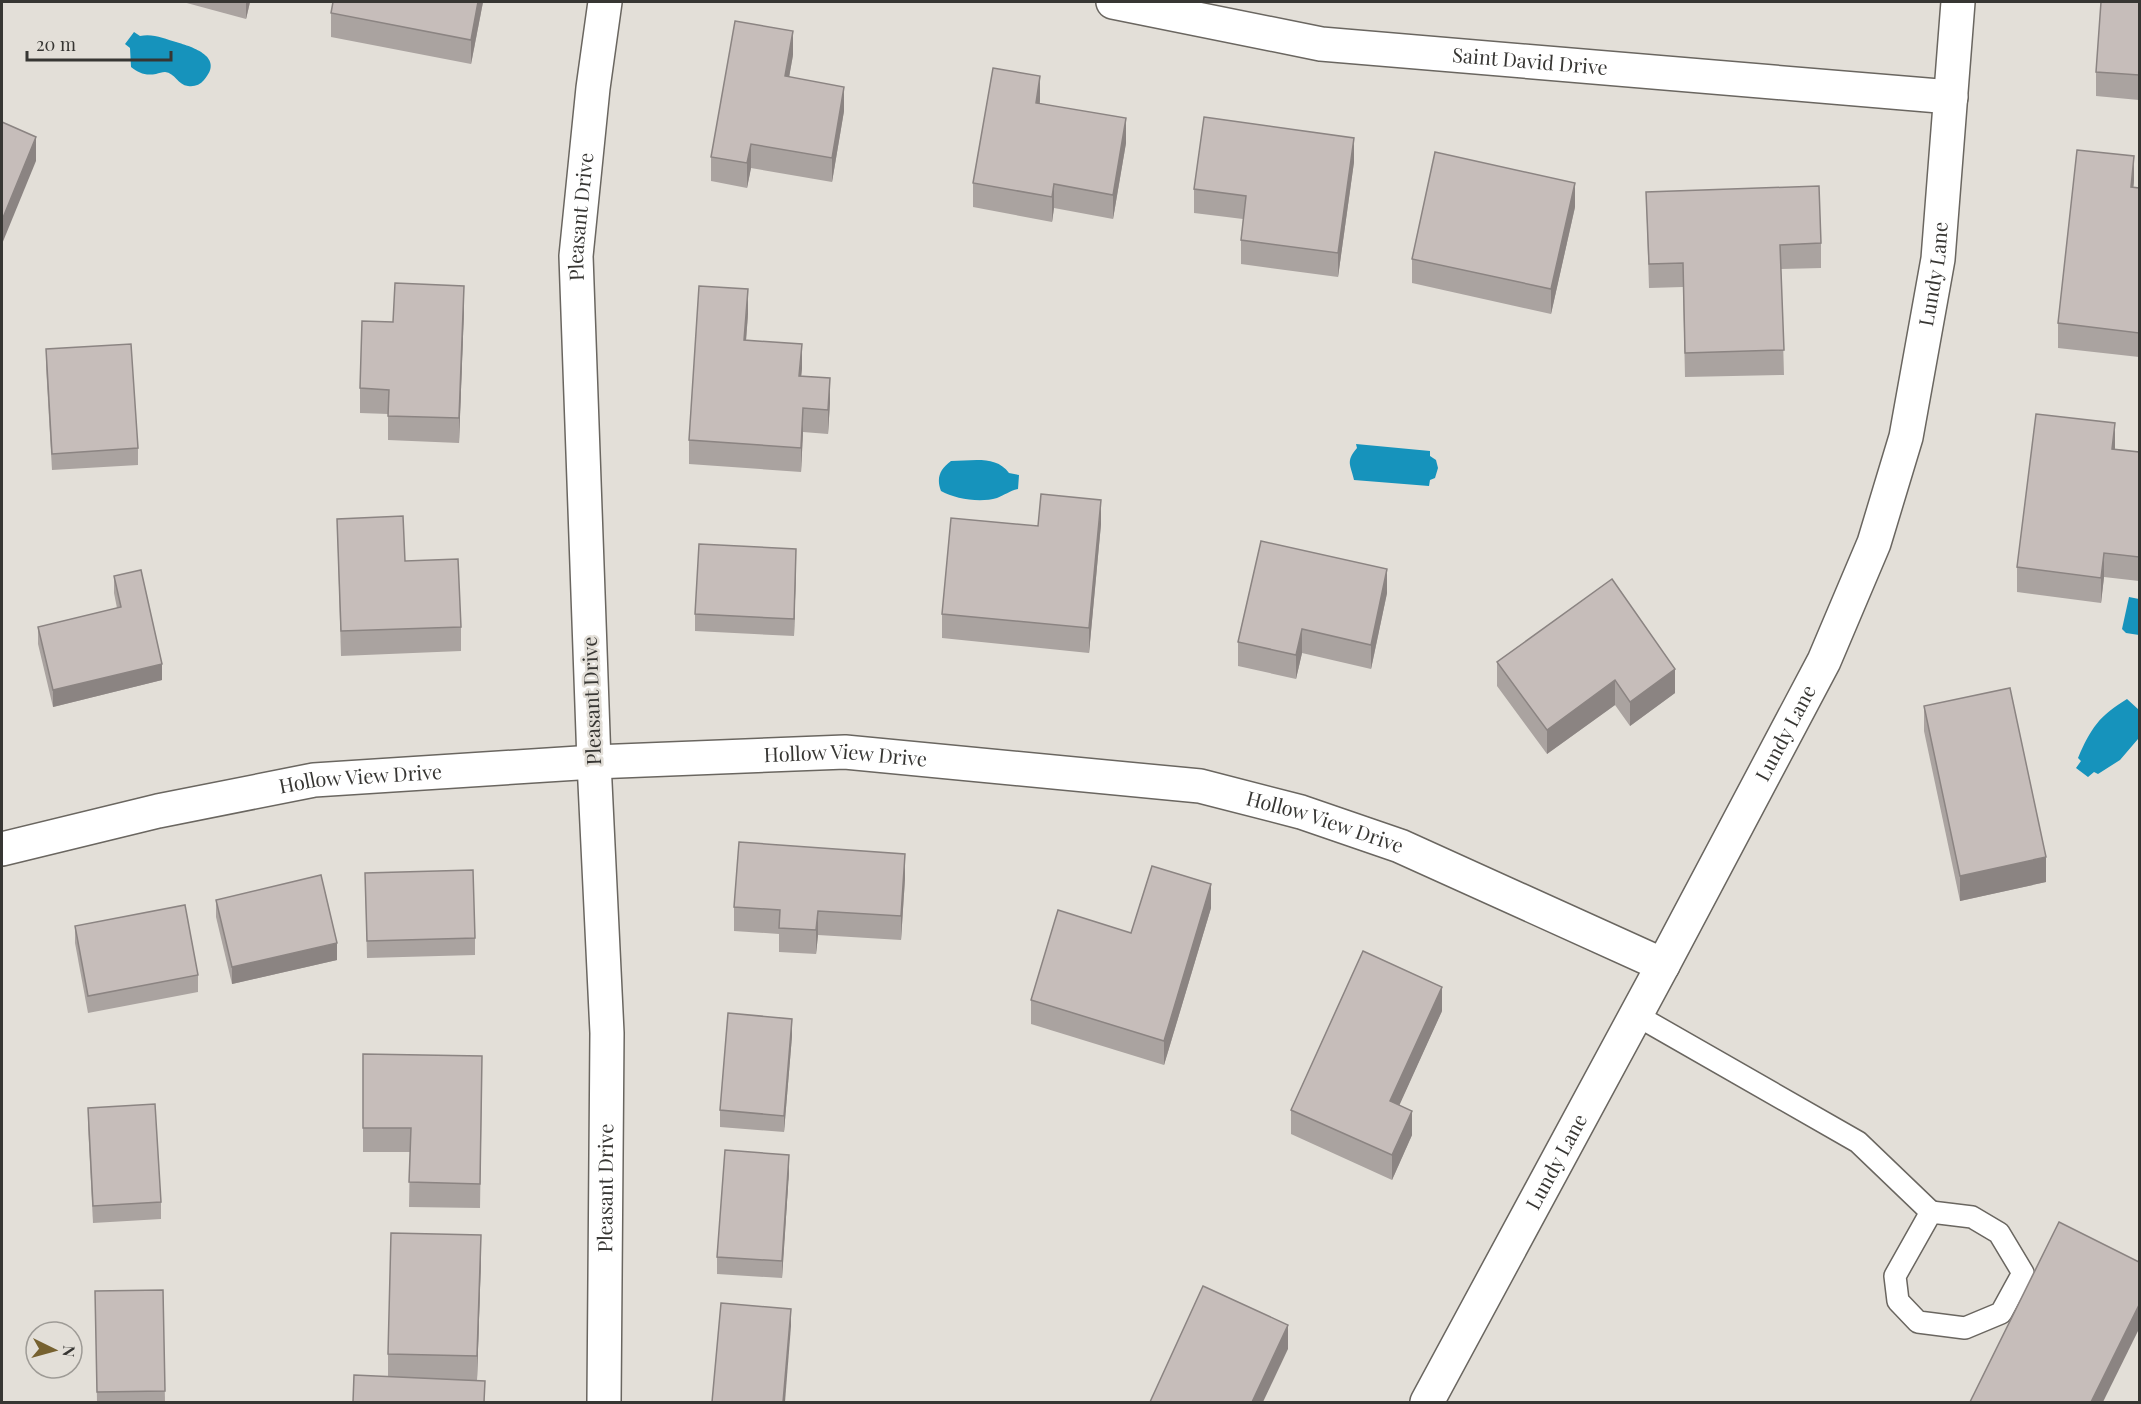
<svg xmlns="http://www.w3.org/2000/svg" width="2141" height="1404" font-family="'Playfair Display',serif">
	<rect width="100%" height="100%" fill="#e3dfd8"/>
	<g fill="#1693bc">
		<path d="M134,32l6,4c13,-3 25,3 36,6 17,5 49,15 28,38 -4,5 -10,7 -16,6 -10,-1 -13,-13 -23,-14 -3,0 -6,1 -9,2 -11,2 -17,-1 -25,-7l-1,-19 -5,-4z"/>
		<path d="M1356,444l74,7v5l6,4 2,8 -3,10 -5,2 -1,6 -75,-6c-3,-15 -9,-18 3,-32z"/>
		<path d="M951,461c21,0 45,-6 58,12l10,2 -1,14c-9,2 -13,6 -21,9 -17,5 -42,1 -56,-7 -5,-13 -1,-22 10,-30z"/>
		<path d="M2129,597l10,2v36l-13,-2 -4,-4z"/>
		<path d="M2127,699l12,11v25l-1,4 -18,21 -22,14 -4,-2 -6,5 -12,-9 5,-7 -3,-3c13,-30 21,-42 49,-59z"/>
	</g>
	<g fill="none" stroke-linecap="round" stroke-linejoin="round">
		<g stroke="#6a6660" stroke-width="24">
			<g id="service">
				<path d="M1636,1015l222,127 73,70"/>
				<path d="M1931,1212l41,5 27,16 24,40 -22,40 -36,15 -47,-6 -20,-21 -3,-25z"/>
			</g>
		</g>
		<g stroke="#6a6660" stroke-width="36">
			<g id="minor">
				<path id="s1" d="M1113,2l208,42 630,53"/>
				<path id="s2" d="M2,849l156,-38 156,-31 280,-18 251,-10 355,34 101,26 99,34 263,119"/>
				<path id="s3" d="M604,1402l3,-369 -13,-271 -18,-506 17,-168 12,-86"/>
				<path id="s4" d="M1427,1402l236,-437 161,-304 50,-118 32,-106 32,-178 20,-257"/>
			</g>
		</g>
		<use href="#service" stroke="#fff" stroke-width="21"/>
		<use href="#minor" stroke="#fff" stroke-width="33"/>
	</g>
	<g fill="#aaa3a0">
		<path d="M183,2h67l-4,17z"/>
		<path d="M333,2h150l-12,62 -140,-27v-24z"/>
		<path d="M2139,2v98l-43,-4v-24z"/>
		<path d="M793,55l-4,22 55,34 -12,71 -81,-14 -4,20 -36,-7v-24z"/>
		<path d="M1040,100v3l86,40 -13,76 -59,-11 -2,14 -79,-15v-24z"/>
		<path d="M1354,162l-16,115 -97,-13v-24l2,-21 -49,-6v-24z"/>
		<path d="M2134,181l-1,6 6,1v169l-81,-9v-25z"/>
		<path d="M1646,192l175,51v25l-40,1 3,106 -99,2 -2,-90 -34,1z"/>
		<path d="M1575,207l-24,107 -139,-31v-24z"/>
		<path d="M464,310l-5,133 -71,-3v-26l-28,-1v-25l33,-66z"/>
		<path d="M748,314l-2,27 56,27 -1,8 29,26 -2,32 -25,-2 -2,40 -112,-8v-24z"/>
		<path d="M46,349l92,99v17l-86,5 -6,-104z"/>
		<path d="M2115,449l24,3v129l-35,-4 -3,26 -84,-11v-25z"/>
		<path d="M337,519l68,42 56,66v24l-120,5z"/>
		<path d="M1101,524l-12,129 -147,-15v-24l96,-88z"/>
		<path d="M796,566l-2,70 -99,-5v-17z"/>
		<path d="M114,576l48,104 -109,27 -15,-63v-17l79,-19 -3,-15z"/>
		<path d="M1612,579l63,114 -45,33 -15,-21 -68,49 -50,-68v-24z"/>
		<path d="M1387,593l-16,76 -69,-16 -6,26 -58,-13v-24z"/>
		<path d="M1924,706l122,176 -86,19 -36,-170z"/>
		<path d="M365,873l110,65v17l-108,3z"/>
		<path d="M905,878l-4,62 -83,-5 -2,19 -37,-2v-18l-45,-3v-24z"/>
		<path d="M216,900l121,60 -105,24 -16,-67z"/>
		<path d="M1211,908l-47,157 -133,-41v-24l100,-67z"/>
		<path d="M75,926l123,49v17l-110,21 -13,-70z"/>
		<path d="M1442,1011l-43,94 13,30 -20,45 -101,-46v-24z"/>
		<path d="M792,1036l-8,96 -64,-5v-17z"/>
		<path d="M363,1054l119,27 -2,127 -71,-1 1,-55h-47z"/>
		<path d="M88,1108l73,94v17l-68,4 -5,-98z"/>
		<path d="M789,1172l-7,106 -65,-4v-17z"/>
		<path d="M481,1259l-4,121 8,22 -97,-26v-22z"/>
		<path d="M163,1290l2,112h-68l-2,-111z"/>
	</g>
	<g fill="#8b8482">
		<path d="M246,2h4l-4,17z"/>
		<path d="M478,2h5l-12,62v-24z"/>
		<path d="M793,31v24l-8,45v-24z"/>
		<path d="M1040,76v24l-4,27v-24z"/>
		<path d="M844,87v24l-12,71v-24z"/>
		<path d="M1126,118v25l-13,76v-24z"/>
		<path d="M36,137v24l-34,83v-24z"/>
		<path d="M1354,138v24l-16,115v-24z"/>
		<path d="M751,144v24l-4,20v-25z"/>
		<path d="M2134,156v25l-3,30v-24z"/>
		<path d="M1575,183v24l-24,107v-25z"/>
		<path d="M1054,184v24l-2,14v-25z"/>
		<path d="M464,286v24l-5,133v-25z"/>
		<path d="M748,289v25l-4,51v-25z"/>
		<path d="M802,344v24l-3,32v-24z"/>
		<path d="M830,378v24l-2,32v-24z"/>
		<path d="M803,408v24l-2,40v-24z"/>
		<path d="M2115,423v25l-3,25v-24z"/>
		<path d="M1101,500v24l-12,129v-25z"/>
		<path d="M796,549v17l-2,70v-17z"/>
		<path d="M2104,553v24l-3,26v-25z"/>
		<path d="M1387,569v24l-16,76v-24z"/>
		<path d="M1302,629v24l-6,26v-24z"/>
		<path d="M162,664v16l-109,27v-17z"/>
		<path d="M1675,669v24l-45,33v-24z"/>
		<path d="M1615,680v25l-68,49v-24z"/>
		<path d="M905,854v24l-4,62v-24z"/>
		<path d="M2046,857v25l-86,19v-25z"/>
		<path d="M1211,884v24l-47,157v-24z"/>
		<path d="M818,911v24l-2,19v-24z"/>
		<path d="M337,943v17l-105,24v-17z"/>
		<path d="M1442,987v24l-52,115v-25z"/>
		<path d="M792,1019v17l-8,96v-16z"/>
		<path d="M1412,1111v24l-20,45v-25z"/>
		<path d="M789,1155v17l-7,106v-17z"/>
		<path d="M481,1235v24l-4,121v-24z"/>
		<path d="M2139,1305v24l-36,73h-12z"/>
		<path d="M791,1309v17l-6,76h-2z"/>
		<path d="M1288,1325v24l-25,53h-11z"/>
	</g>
	<g fill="#c6bdba" stroke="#8b8482" stroke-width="1.5">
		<path d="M333,2h145l-7,38 -140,-27z"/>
		<path d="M2101,2h38v73l-43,-3z"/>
		<path d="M735,21l58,10 -8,45 59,11 -12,71 -81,-14 -4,19 -36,-6z"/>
		<path d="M993,68l47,8 -4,27 90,15 -13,77 -59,-11 -2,13 -79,-14z"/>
		<path d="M1204,117l150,21 -16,115 -97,-13 5,-44 -52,-7z"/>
		<path d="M2,122l34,15 -34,83z"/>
		<path d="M2077,150l57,6 -3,31 8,1v145l-81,-10z"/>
		<path d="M1435,152l140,31 -24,106 -139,-30z"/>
		<path d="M1819,186l2,57 -41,2 4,105 -99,3 -2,-90 -34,1 -3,-72z"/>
		<path d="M395,283l69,3 -5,132 -71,-2 1,-26 -29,-2 2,-67 31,1z"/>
		<path d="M699,286l49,3 -4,51 58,4 -3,32 31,2 -2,32 -25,-2 -2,40 -112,-8z"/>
		<path d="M131,344l7,104 -86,6 -6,-105z"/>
		<path d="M2036,414l79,9 -3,26 27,3v105l-35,-4 -3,25 -84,-11z"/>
		<path d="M1041,494l60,6 -12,128 -147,-14 9,-96 87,8z"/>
		<path d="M403,516l2,45 53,-2 3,68 -120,4 -4,-112z"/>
		<path d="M1261,541l126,28 -16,76 -69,-16 -6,26 -58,-13z"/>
		<path d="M699,544l97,5 -2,70 -99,-5z"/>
		<path d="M141,570l21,94 -109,26 -15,-63 83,-20 -7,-31z"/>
		<path d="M1612,579l63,90 -45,33 -15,-22 -68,50 -50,-68z"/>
		<path d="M2010,688l36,169 -86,19 -36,-170z"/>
		<path d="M739,842l166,12 -4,62 -83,-5 -2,19 -37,-2 1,-18 -46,-3z"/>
		<path d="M1152,866l59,18 -47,157 -133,-41 27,-90 73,23z"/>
		<path d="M473,870l2,68 -108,3 -2,-68z"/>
		<path d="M321,875l16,68 -105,24 -16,-67z"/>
		<path d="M185,905l13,70 -110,21 -13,-70z"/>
		<path d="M1363,951l79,36 -52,114 22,10 -20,44 -101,-45z"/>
		<path d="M728,1013l64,6 -8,97 -64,-6z"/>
		<path d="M363,1054l119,2 -2,128 -71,-2 2,-54h-48z"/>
		<path d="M155,1104l6,98 -68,4 -5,-98z"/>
		<path d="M725,1150l64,5 -7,106 -65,-4z"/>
		<path d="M2059,1222l80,40v43l-48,97h-121z"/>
		<path d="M391,1233l90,2 -4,121 -89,-2z"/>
		<path d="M1203,1286l85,39 -36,77h-102z"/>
		<path d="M163,1290l2,101 -68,1 -2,-101z"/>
		<path d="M721,1303l70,6 -8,93h-71z"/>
		<path d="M354,1375l131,6 -1,21h-131z"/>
	</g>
	<g text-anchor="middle" stroke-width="5" stroke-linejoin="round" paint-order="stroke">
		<g font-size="20" fill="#373633" stroke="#e3dfd8">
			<text dy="7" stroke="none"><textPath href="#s1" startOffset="422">Saint David Drive</textPath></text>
			<text dy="7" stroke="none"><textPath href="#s3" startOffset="1186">Pleasant Drive</textPath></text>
			<text dy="7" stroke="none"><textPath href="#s4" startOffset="1245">Lundy Lane</textPath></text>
			<text transform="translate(592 701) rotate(-92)" y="7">Pleasant Drive</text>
			<text dy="7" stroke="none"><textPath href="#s4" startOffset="759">Lundy Lane</textPath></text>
			<text dy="7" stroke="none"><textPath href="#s2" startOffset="852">Hollow View Drive</textPath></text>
			<text dy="7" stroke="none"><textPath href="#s2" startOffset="366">Hollow View Drive</textPath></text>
			<text dy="7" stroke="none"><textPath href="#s2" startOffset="1338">Hollow View Drive</textPath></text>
			<text dy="7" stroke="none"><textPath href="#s4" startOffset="273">Lundy Lane</textPath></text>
			<text dy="7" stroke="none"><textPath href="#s3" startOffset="214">Pleasant Drive</textPath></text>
		</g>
	</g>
	<rect width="2141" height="1404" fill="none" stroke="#373633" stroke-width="6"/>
	<g transform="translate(54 1350) rotate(95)"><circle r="28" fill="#e3dfd8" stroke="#9e9b96" stroke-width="1.5"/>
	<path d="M0-4.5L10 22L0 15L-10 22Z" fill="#766130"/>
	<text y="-9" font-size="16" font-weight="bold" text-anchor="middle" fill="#373633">N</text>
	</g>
	<path d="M27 51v9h144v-9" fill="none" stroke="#373633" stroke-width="3"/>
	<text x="36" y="51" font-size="18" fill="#373633" stroke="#e3dfd8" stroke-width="4.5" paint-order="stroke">20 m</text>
</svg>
